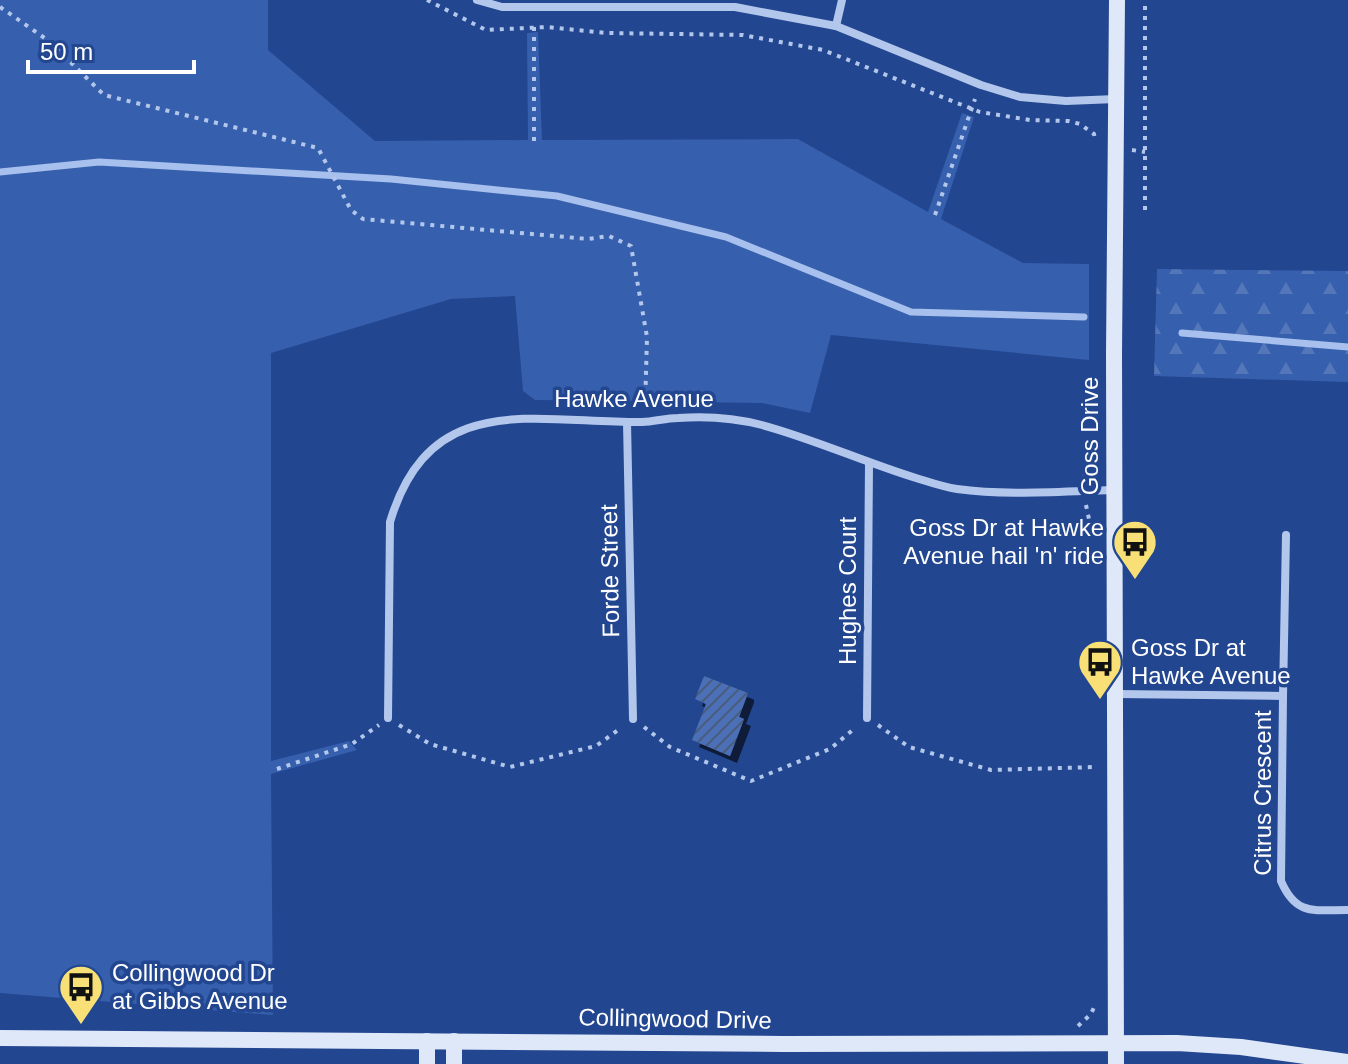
<svg xmlns="http://www.w3.org/2000/svg" width="1348" height="1064" font-family="Helvetica,sans-serif">
	<defs>
		<pattern id="forest-firs" width="22" height="20" patternUnits="userSpaceOnUse" patternTransform="scale(2)"><rect width="22" height="20" fill="#365fad"/><path d="M5 1l3.5 6h-7zM16 11l3.5 6h-7z" fill="#5477b9"/></pattern>
		<pattern id="building-hatch" width="6" height="6" patternUnits="userSpaceOnUse" patternTransform="scale(2)"><rect width="6" height="6" fill="#4b70b7"/><path d="M-1 1l2-2M0 6l6-6M5 7l2-2" fill="none" stroke="#4c5c7c"/></pattern>
		<filter id="shadow"><feDropShadow dx="7" dy="7" stdDeviation="0" flood-color="#0009"/></filter>
	</defs>
	<rect width="100%" height="100%" fill="#224690"/>
	<path fill="#365fad" d="M0,0h268v50l107,91 153,-1 -1,-107 11,-1 4,108 256,-1 130,73 34,-99 12,4 -33,102 82,44 66,1v96l-258,-25 -21,78 -48,-10 -227,-3 -12,-9 -8,-95 -64,3 -180,54v408l78,-20 8,9 -86,24 2,241 -273,-22z"/>
	<path fill="url(#forest-firs)" d="M1157,269l191,2v111l-194,-6z"/>
	<g fill="none" stroke-linecap="round" stroke-linejoin="round">
		<g stroke="#a7c0ed" stroke-width="7">
			<path d="M0,172l99,-10 292,17 166,17 169,41 185,75 173,5"/>
			<path d="M1182,333l166,14"/>
		</g>
	</g>
	<path fill="url(#building-hatch)" filter="url(#shadow)" d="M704,676l44,17 -9,24 5,2 -14,37 -38,-16 14,-36 -11,-5z"/>
	<g fill="none" stroke-linecap="round" stroke-linejoin="round">
		<g stroke="#b3c7ec" stroke-width="4" stroke-dasharray="4 6" stroke-linecap="butt">
			<path d="M427,0l59,30 61,-3 60,6 136,2 80,15 157,62 50,8 38,1 12,3 14,10 1,6"/>
			<path d="M0,7l49,34 55,54 214,53 33,62 12,9 225,20 21,-3 22,10 16,91 -2,71"/>
			<path d="M534,141v-114"/>
			<path d="M1132,150l13,2"/>
			<path d="M1145,210v-210"/>
			<path d="M935,215l40,-116"/>
			<path d="M1085,477l-1,-8 11,-11"/>
			<path d="M1086,505l4,19 6,5"/>
			<path d="M399,725l31,19 80,23 86,-21 25,-18"/>
			<path d="M878,725l31,22 82,23 105,-3"/>
			<path d="M644,727l26,20 81,34 79,-32 25,-21"/>
			<path d="M277,769l75,-25 27,-19"/>
			<path d="M1078,1026l13,-12 4,-9"/>
		</g>
		<g stroke="#b3c7ec" stroke-width="8">
			<path d="M477,0l25,7h233l101,19 145,59 39,12 46,4 50,-2"/>
			<path d="M836,26l6,-26"/>
			<path d="M627,422l6,297"/>
			<path d="M1115,694l168,2 -2,185c15,35 33,29 67,29"/>
			<path d="M1283,696l3,-161"/>
			<path d="M388,718l2,-196c40,-134 145,-99 252,-100 12,0 23,-4 36,-4 27,-2 57,0 84,7 52,14 102,37 154,53 13,4 27,9 41,11 50,7 107,2 157,1"/>
			<path d="M867,718l2,-254"/>
		</g>
		<g stroke="#dfe8f9" stroke-width="16">
			<path d="M0,1038l783,6 394,-1 64,4 107,15"/>
			<path d="M427,1041v23"/>
			<path d="M454,1041v23"/>
			<path d="M1116,1064l-2,-710 3,-354"/>
		</g>
	</g>
	<defs>
		<g id="bus-pin" transform="scale(2.3)"><path d="M0 17L-7.5 6A9.5 9.5 0 1 1 7.5 6Z" fill="#f8e076" stroke="#224690"/><path d="M-5-6H5V4H4V6H2V4H-2V6H-4V4H-5ZM-3.5-4V0h7V-4ZM-3.5 1.2v1.5H-2V1.2ZM2 1.2v1.5H3.5V1.2Z" fill="#111"/></g>
	</defs>
	<g fill-rule="evenodd">
		<use href="#bus-pin" x="1135" y="542"/>
		<use href="#bus-pin" x="1100" y="662"/>
		<use href="#bus-pin" x="81" y="987"/>
	</g>
	<g text-anchor="middle" stroke-width="7" stroke-linejoin="round" paint-order="stroke">
		<g font-size="24" fill="#fff" stroke="#224690">
			<text x="634" y="407">Hawke Avenue</text>
			<text transform="translate(1090 436) rotate(-90)" y="8">Goss Drive</text>
			<text transform="translate(610 571) rotate(-91)" y="8">Forde Street</text>
			<text transform="translate(848 591) rotate(-90)" y="8">Hughes Court</text>
			<text transform="translate(1263 793) rotate(-90)" y="8">Citrus Crescent</text>
			<text transform="translate(675 1019) rotate(1)" y="8">Collingwood Drive</text>
		</g>
		<g font-size="24" fill="#fff" stroke="#224690" text-anchor="start">
			<text x="1104" y="536" text-anchor="end">Goss Dr at Hawke<tspan x="1104" dy="28">Avenue hail 'n' ride</tspan></text>
			<text x="1131" y="656">Goss Dr at<tspan x="1131" dy="28">Hawke Avenue</tspan></text>
			<text x="112" y="981">Collingwood Dr<tspan x="112" dy="28">at Gibbs Avenue</tspan></text>
		</g>
	</g>
	<path d="M28 60v12h166v-12" fill="none" stroke="#ffffff" stroke-width="4"/>
	<text x="40" y="60" font-size="24" fill="#ffffff" stroke="#224690" stroke-width="6" paint-order="stroke">50 m</text>
</svg>
